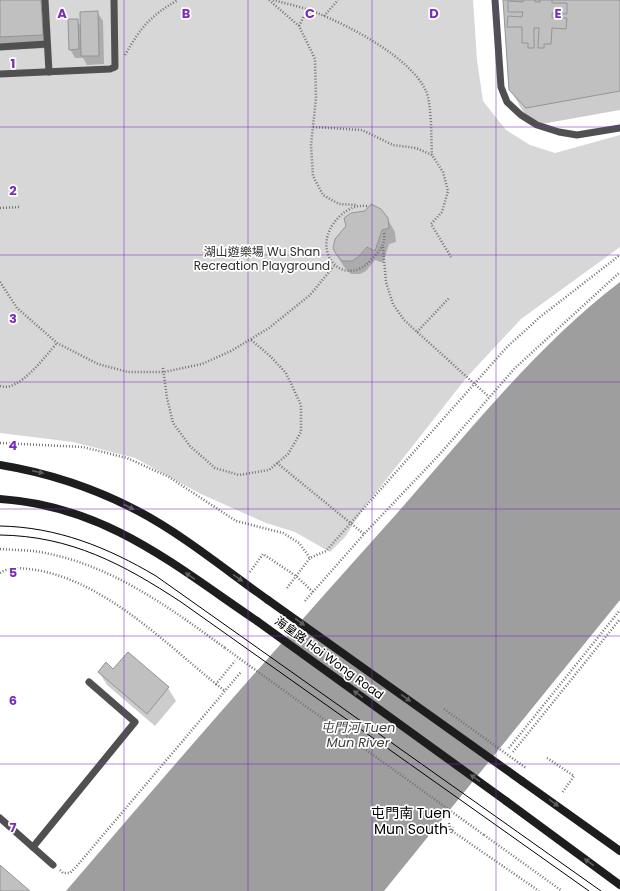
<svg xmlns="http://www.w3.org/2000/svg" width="620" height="891" font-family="Poppins,'Noto Sans TC',sans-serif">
	<rect width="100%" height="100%" fill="#fff"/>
	<path fill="#d7d7d7" d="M0,0h473l4,60 6,41 23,29 24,15 25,8 65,-18v112l-99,72 -54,58 -104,132 -18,28 -15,15 -35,-20 -29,-9 -65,-29 -66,-36 -62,-16 -73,-9z"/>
	<path fill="#9e9e9e" d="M620,282v318l-236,291h-318c109,-128 221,-255 333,-380 70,-79 137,-165 221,-229z"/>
	<g fill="#0003">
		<path d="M0,0h48l2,48 -50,2z"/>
		<path d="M504,0h116v110l-84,15 -12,-12 -14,-24z"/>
		<path d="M97,12l6,9 1,43 -17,1 -4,-7h-8l-5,-9 7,-29 4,7z"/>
		<path d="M358,212h7l22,6 8,14 1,10 -7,2 -6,19 -8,-3 -9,11 -6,3h-9l-7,-7 -8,-13 11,-28 -2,-8z"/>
		<path d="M128,653l40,35 8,13 -21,25 -48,-41 -8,-13 15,-2z"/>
	</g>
	<g fill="#c0c0c0" stroke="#949494">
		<path d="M0,0h41l2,35 -43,2z"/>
		<path d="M503,0h117v91l-94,17 -17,-18z"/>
		<path d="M523,0h12v2h5v-2h12v3h15v11l-15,-1v5h15l-1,11 -14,-1 -1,16h-7v4h-6l1,-20h-5v20h-6v-5h-6v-16h-15l1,-11 14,1 1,-5h-15v-11l15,1z"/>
		<path d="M98,11l1,45h-18l-1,-44z"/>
		<path d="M68,19h10l1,30 -10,1z"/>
		<path d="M371,204l10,5 7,9 1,10 -7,2 -7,21 -8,-4 -9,10 -6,4h-10l-6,-7 -3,-6 2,-9 11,-13 -2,-8 7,-5 14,-2z"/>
		<path d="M128,652l41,35 -22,27 -49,-42 8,-10 7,7z"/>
		<path d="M0,865l30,26h-30z"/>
	</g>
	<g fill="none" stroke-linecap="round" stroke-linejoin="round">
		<g stroke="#727272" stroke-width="2.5" stroke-dasharray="1 2" stroke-linecap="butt">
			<path d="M269,0l30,26 16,33 1,39 -5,47 2,31 10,19 16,9 18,1"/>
			<path d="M273,0c14,4 30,7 44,13 33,13 94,45 109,78 6,14 5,48 6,64"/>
			<path d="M324,16l14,-16"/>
			<path d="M299,26l5,-10 12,-3"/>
			<path d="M125,55c16,-28 25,-39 53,-55"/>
			<path d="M313,127l49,3 31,15 23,3 16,7 11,17 5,19 -6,21 -11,12 20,33"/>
			<path d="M367,206c-11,-1 -18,2 -27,10 -34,33 3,74 30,45 8,-9 16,-15 14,-28"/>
			<path d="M0,208l20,-1"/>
			<path d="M383,247l3,35 7,22 11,16 85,77"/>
			<path d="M0,282l17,26 40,35 41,21 30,8h36l38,-8 29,-13 38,-23 41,-33 24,-29"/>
			<path d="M417,332l32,-34"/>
			<path d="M163,368l4,30 6,25 17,23 25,22 24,7 30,-5 19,-16 13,-22v-27l-15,-32 -16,-17 -20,-17"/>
			<path d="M0,386c19,7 45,-30 57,-43"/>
			<path d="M0,443l83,4 44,11 42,19 67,44 47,12 16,10 11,15"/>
			<path d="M277,463l87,71"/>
			<path d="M0,549c13,1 27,1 40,3 70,12 129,55 185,96"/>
			<path d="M250,572l13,-18 33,22 17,16"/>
			<path d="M0,573c9,-6 19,-5 29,-4 71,8 134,72 187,115l19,-23"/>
			<path d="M287,588l23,-30 16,-7 180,-203 34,-31 80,-62"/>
			<path d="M305,601l59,-67 75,-79 76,-87 105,-96"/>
			<path d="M216,684l9,7"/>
			<path d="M509,748l111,-138"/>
			<path d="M513,752l107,-133"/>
			<path d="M547,758l27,18 -12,17"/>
			<path d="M449,823l1,6 5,4 84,58"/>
			<path d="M451,833l2,-6"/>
			<path d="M484,835l78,56"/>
			<path d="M60,870l3,3h7l6,-6 165,-195"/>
		</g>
		<g stroke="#505050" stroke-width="7">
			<path d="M45,0l4,72"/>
			<path d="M495,0l6,87 6,15 14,13 16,10 22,7 18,3 43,-7"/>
			<path d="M0,47l47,-3"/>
			<path d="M0,74l110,-5 5,-2 -1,-67"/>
			<path d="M0,818l53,47"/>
			<path d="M33,847l102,-125 -46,-40"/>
		</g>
		<g stroke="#1d1d1d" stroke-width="8">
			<path d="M0,465c49,8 94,23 138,46 44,23 89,60 130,89"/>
			<path d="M0,499c106,7 174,66 257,122"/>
			<path d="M522,781l98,70"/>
			<path d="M506,801l114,84"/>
		</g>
		<g stroke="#000" stroke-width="1">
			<path d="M0,526c57,1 107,21 156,50l445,315"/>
			<path d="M0,535c71,1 123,29 181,67l408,289"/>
		</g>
		<g stroke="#727272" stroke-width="2.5" stroke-dasharray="1 2" stroke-linecap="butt">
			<path d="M225,648l259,187"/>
			<path d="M444,709l82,59"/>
		</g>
		<g stroke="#1d1d1d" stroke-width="8">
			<path d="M268,600l254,181"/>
			<path d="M257,621l249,180"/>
		</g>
	</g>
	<defs><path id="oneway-solid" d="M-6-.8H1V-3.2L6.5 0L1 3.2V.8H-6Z"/></defs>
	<g fill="#616161">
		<use href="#oneway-solid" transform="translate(38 472) rotate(13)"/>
		<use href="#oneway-solid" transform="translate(129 507) rotate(27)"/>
		<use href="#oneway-solid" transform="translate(190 576) rotate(-146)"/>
		<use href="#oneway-solid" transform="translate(238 578) rotate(35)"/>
		<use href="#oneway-solid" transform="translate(300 622) rotate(36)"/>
		<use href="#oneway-solid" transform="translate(358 694) rotate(-144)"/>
		<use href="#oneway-solid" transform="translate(406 698) rotate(36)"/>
		<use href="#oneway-solid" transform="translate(475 778) rotate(-144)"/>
		<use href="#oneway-solid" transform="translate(554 803) rotate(36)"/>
		<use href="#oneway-solid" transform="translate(589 862) rotate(-144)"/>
	</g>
	<path fill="none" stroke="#7b2cbf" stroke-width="1" stroke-opacity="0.55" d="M124,0v891M248,0v891M372,0v891M496,0v891M0,127h620M0,255h620M0,382h620M0,509h620M0,636h620M0,764h620"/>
	<g text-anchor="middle" stroke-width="3.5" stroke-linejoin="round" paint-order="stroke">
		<g font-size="12" fill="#2e2e2e" stroke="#fff">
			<text x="262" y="256">湖山遊樂場 Wu Shan<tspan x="262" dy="14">Recreation Playground</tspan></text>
		</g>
		<g font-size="12" fill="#000" stroke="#fff">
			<text transform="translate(329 658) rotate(36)" y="4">海皇路 Hoi Wong Road</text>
		</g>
		<g font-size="13" font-style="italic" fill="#3f3f3f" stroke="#fff">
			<text x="358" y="732">屯門河 Tuen<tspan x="358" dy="15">Mun River</tspan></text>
		</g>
		<g font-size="14" fill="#000" stroke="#fff">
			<text x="411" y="818">屯門南 Tuen<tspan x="411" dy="16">Mun South</tspan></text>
		</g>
	</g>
	<g font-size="13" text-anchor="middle" font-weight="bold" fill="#7b2cbf" stroke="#fff" stroke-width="3.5" stroke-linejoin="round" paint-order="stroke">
		<text x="62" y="18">A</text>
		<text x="186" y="18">B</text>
		<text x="310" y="18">C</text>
		<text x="434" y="18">D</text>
		<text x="558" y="18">E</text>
		<text x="13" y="68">1</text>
		<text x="13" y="195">2</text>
		<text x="13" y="323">3</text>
		<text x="13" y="450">4</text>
		<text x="13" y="577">5</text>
		<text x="13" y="705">6</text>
		<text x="13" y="832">7</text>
	</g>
</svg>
